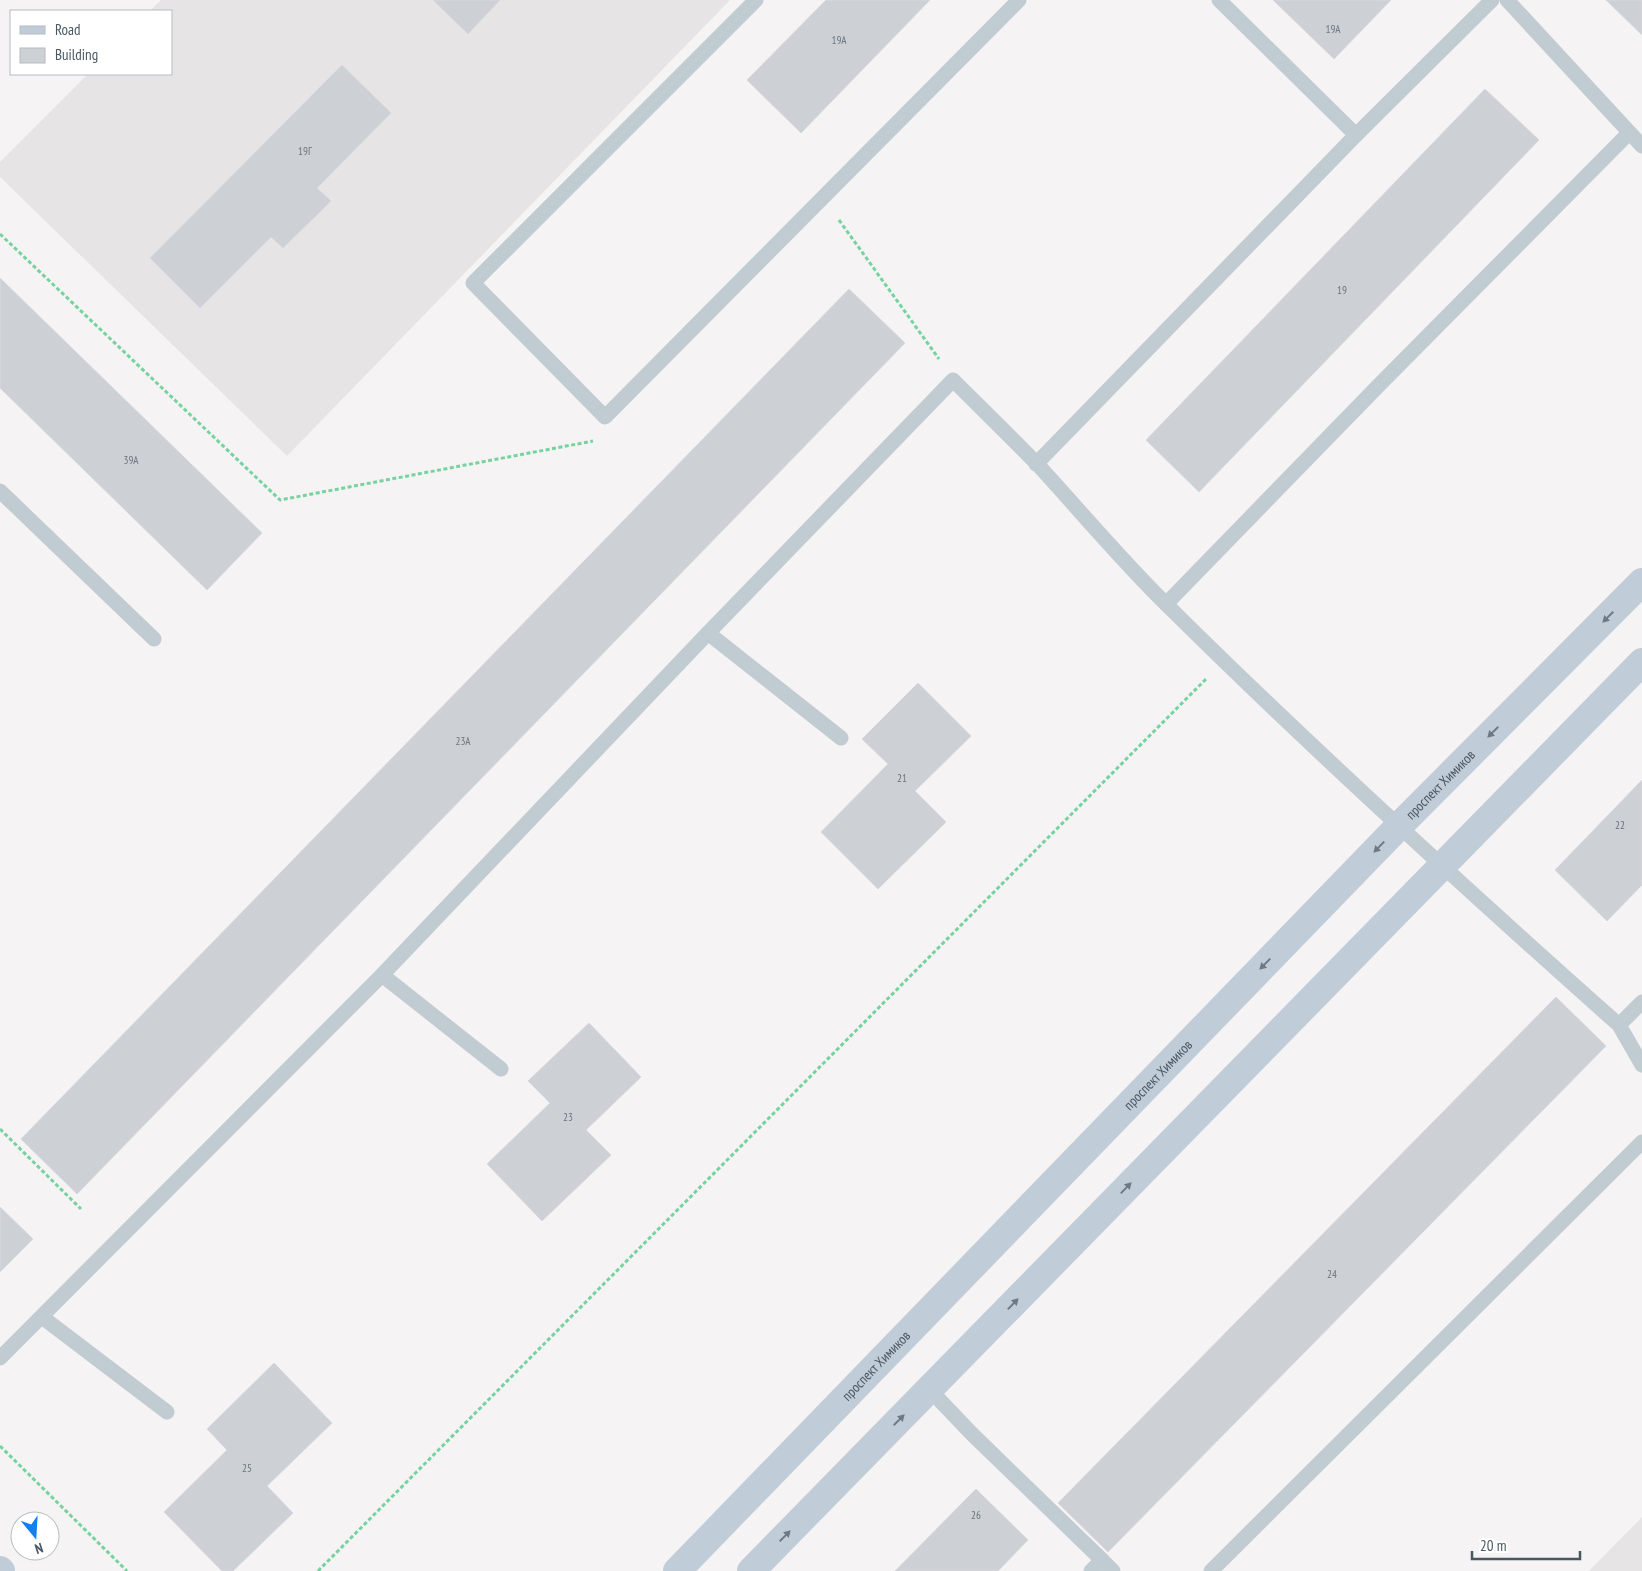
<svg xmlns="http://www.w3.org/2000/svg" width="1642" height="1571" font-family="'PT Sans Narrow',sans-serif">
	<rect width="100%" height="100%" fill="#f5f3f3"/>
	<g fill="#e6e4e5">
		<path d="M161,0h569l-443,456 -287,-279v-15l88,-88h83v-63h-21z"/>
		<path d="M1642,1517v54h-53z"/>
	</g>
	<g fill="#cdd0d5" stroke="#d7d9de">
		<path d="M433,0h67l-32,34z"/>
		<path d="M826,0h104l-129,133 -54,-53z"/>
		<path d="M1273,0h118l-57,59z"/>
		<path d="M1606,0h36v35z"/>
		<path d="M342,65l49,48 -74,75 14,13 -48,47 -12,-11 -71,71 -50,-50z"/>
		<path d="M1485,89l54,51 -340,352 -53,-52z"/>
		<path d="M0,278l262,255 -55,57 -207,-202z"/>
		<path d="M849,289l56,54 -828,851 -56,-55z"/>
		<path d="M918,683l53,53 -56,55 31,31 -68,67 -57,-57 67,-68 -26,-25z"/>
		<path d="M1642,780v105l-35,36 -52,-51z"/>
		<path d="M1556,997l50,49 -498,506 -50,-49z"/>
		<path d="M589,1023l52,54 -55,53 25,25 -69,66 -55,-57 63,-61 -22,-22z"/>
		<path d="M0,1207l33,32 -33,33z"/>
		<path d="M274,1363l58,60 -65,63 26,27 -60,58h-11l-58,-59 63,-62 -20,-21z"/>
		<path d="M976,1489l52,51 -30,31h-103z"/>
	</g>
	<g fill="none" stroke-linecap="round" stroke-linejoin="round">
		<g stroke="#76d3a0" stroke-width="3" stroke-dasharray="4 2.5" stroke-linecap="butt">
			<path d="M839,220l100,139"/>
			<path d="M0,234l280,266 313,-59"/>
			<path d="M0,1129l81,80"/>
			<path d="M0,1446l127,125"/>
			<path d="M318,1571l888,-892"/>
		</g>
		<g stroke="#c0cbd2" stroke-width="15">
			<path d="M756,0l-283,283 132,134 414,-417"/>
			<path d="M1219,0l137,135"/>
			<path d="M1507,0l135,146"/>
			<path d="M1036,464l320,-329 136,-135"/>
			<path d="M0,491l154,148"/>
			<path d="M1166,604l216,-222 247,-249"/>
			<path d="M708,633l133,105"/>
			<path d="M382,975l119,94"/>
			<path d="M1642,1002l-23,23 23,40"/>
			<path d="M42,1317l125,95"/>
			<path d="M0,1358l382,-383 326,-342 245,-253c29,29 58,57 86,86 43,47 84,96 129,140 146,145 298,283 451,419"/>
			<path d="M930,1390l42,44 130,126 -11,11"/>
			<path d="M1102,1560l11,11"/>
			<path d="M1211,1571l431,-429"/>
		</g>
		<g stroke="#c0ccd7" stroke-width="28">
			<path d="M0,1570l1,1"/>
			<path id="s1" d="M677,1571l723,-746 242,-243"/>
			<path d="M751,1571l891,-909"/>
		</g>
	</g>
	<defs><path id="oneway-solid" d="M-6-.8H1V-3.2L6.5 0L1 3.2V.8H-6Z" transform="scale(1.25)"/></defs>
	<g fill="#6d7a85">
		<use href="#oneway-solid" transform="translate(1608 617) rotate(135)"/>
		<use href="#oneway-solid" transform="translate(1493 732) rotate(135)"/>
		<use href="#oneway-solid" transform="translate(1379 847) rotate(134)"/>
		<use href="#oneway-solid" transform="translate(1265 964) rotate(134)"/>
		<use href="#oneway-solid" transform="translate(1126 1188) rotate(-46)"/>
		<use href="#oneway-solid" transform="translate(1013 1304) rotate(-46)"/>
		<use href="#oneway-solid" transform="translate(899 1420) rotate(-45)"/>
		<use href="#oneway-solid" transform="translate(785 1536) rotate(-45)"/>
	</g>
	<g text-anchor="middle" stroke-width="4" stroke-linejoin="round" paint-order="stroke">
		<g font-size="11" fill="#6a757f">
			<text x="1333" y="33">19А</text>
			<text x="839" y="44">19А</text>
			<text x="305" y="155">19Г</text>
			<text x="1342" y="294">19</text>
			<text x="131" y="464">39А</text>
			<text x="463" y="745">23А</text>
			<text x="902" y="782">21</text>
			<text x="1620" y="829">22</text>
			<text x="568" y="1121">23</text>
			<text x="1332" y="1278">24</text>
			<text x="247" y="1472">25</text>
			<text x="976" y="1519">26</text>
		</g>
		<g font-size="14" fill="#495762" stroke="#fff">
			<text dy="5" stroke="none"><textPath href="#s1" startOffset="1096">проспект Химиков</textPath></text>
			<text dy="5" stroke="none"><textPath href="#s1" startOffset="691">проспект Химиков</textPath></text>
			<text dy="5" stroke="none"><textPath href="#s1" startOffset="286">проспект Химиков</textPath></text>
		</g>
	</g>
	<rect x="10" y="10" width="162" height="65" fill="#ffffff" stroke="#b6bcc0"/>
	<rect x="20" y="26" width="25" height="8" fill="#c0ccd7" stroke="#b6bcc0"/>
	<text x="55" y="35" font-size="15" fill="#495762">Road</text>
	<rect x="20" y="48" width="25" height="15" fill="#cdd0d5" stroke="#b6bcc0"/>
	<text x="55" y="60" font-size="15" fill="#495762">Building</text>
	<g transform="translate(35 1536) rotate(162)"><circle r="24" fill="#ffffff" stroke="#b6bcc0"/>
	<path d="M0-4L9 19L0 12L-9 19Z" fill="#1180f0"/>
	<text y="-8" font-size="14" font-weight="bold" text-anchor="middle" fill="#495762">N</text>
	</g>
	<path d="M1472 1551v8h108v-8" fill="none" stroke="#495762" stroke-width="2.5"/>
	<text x="1480" y="1551" font-size="15" fill="#495762" stroke="#ffffff" stroke-width="4" paint-order="stroke">20 m</text>
</svg>
